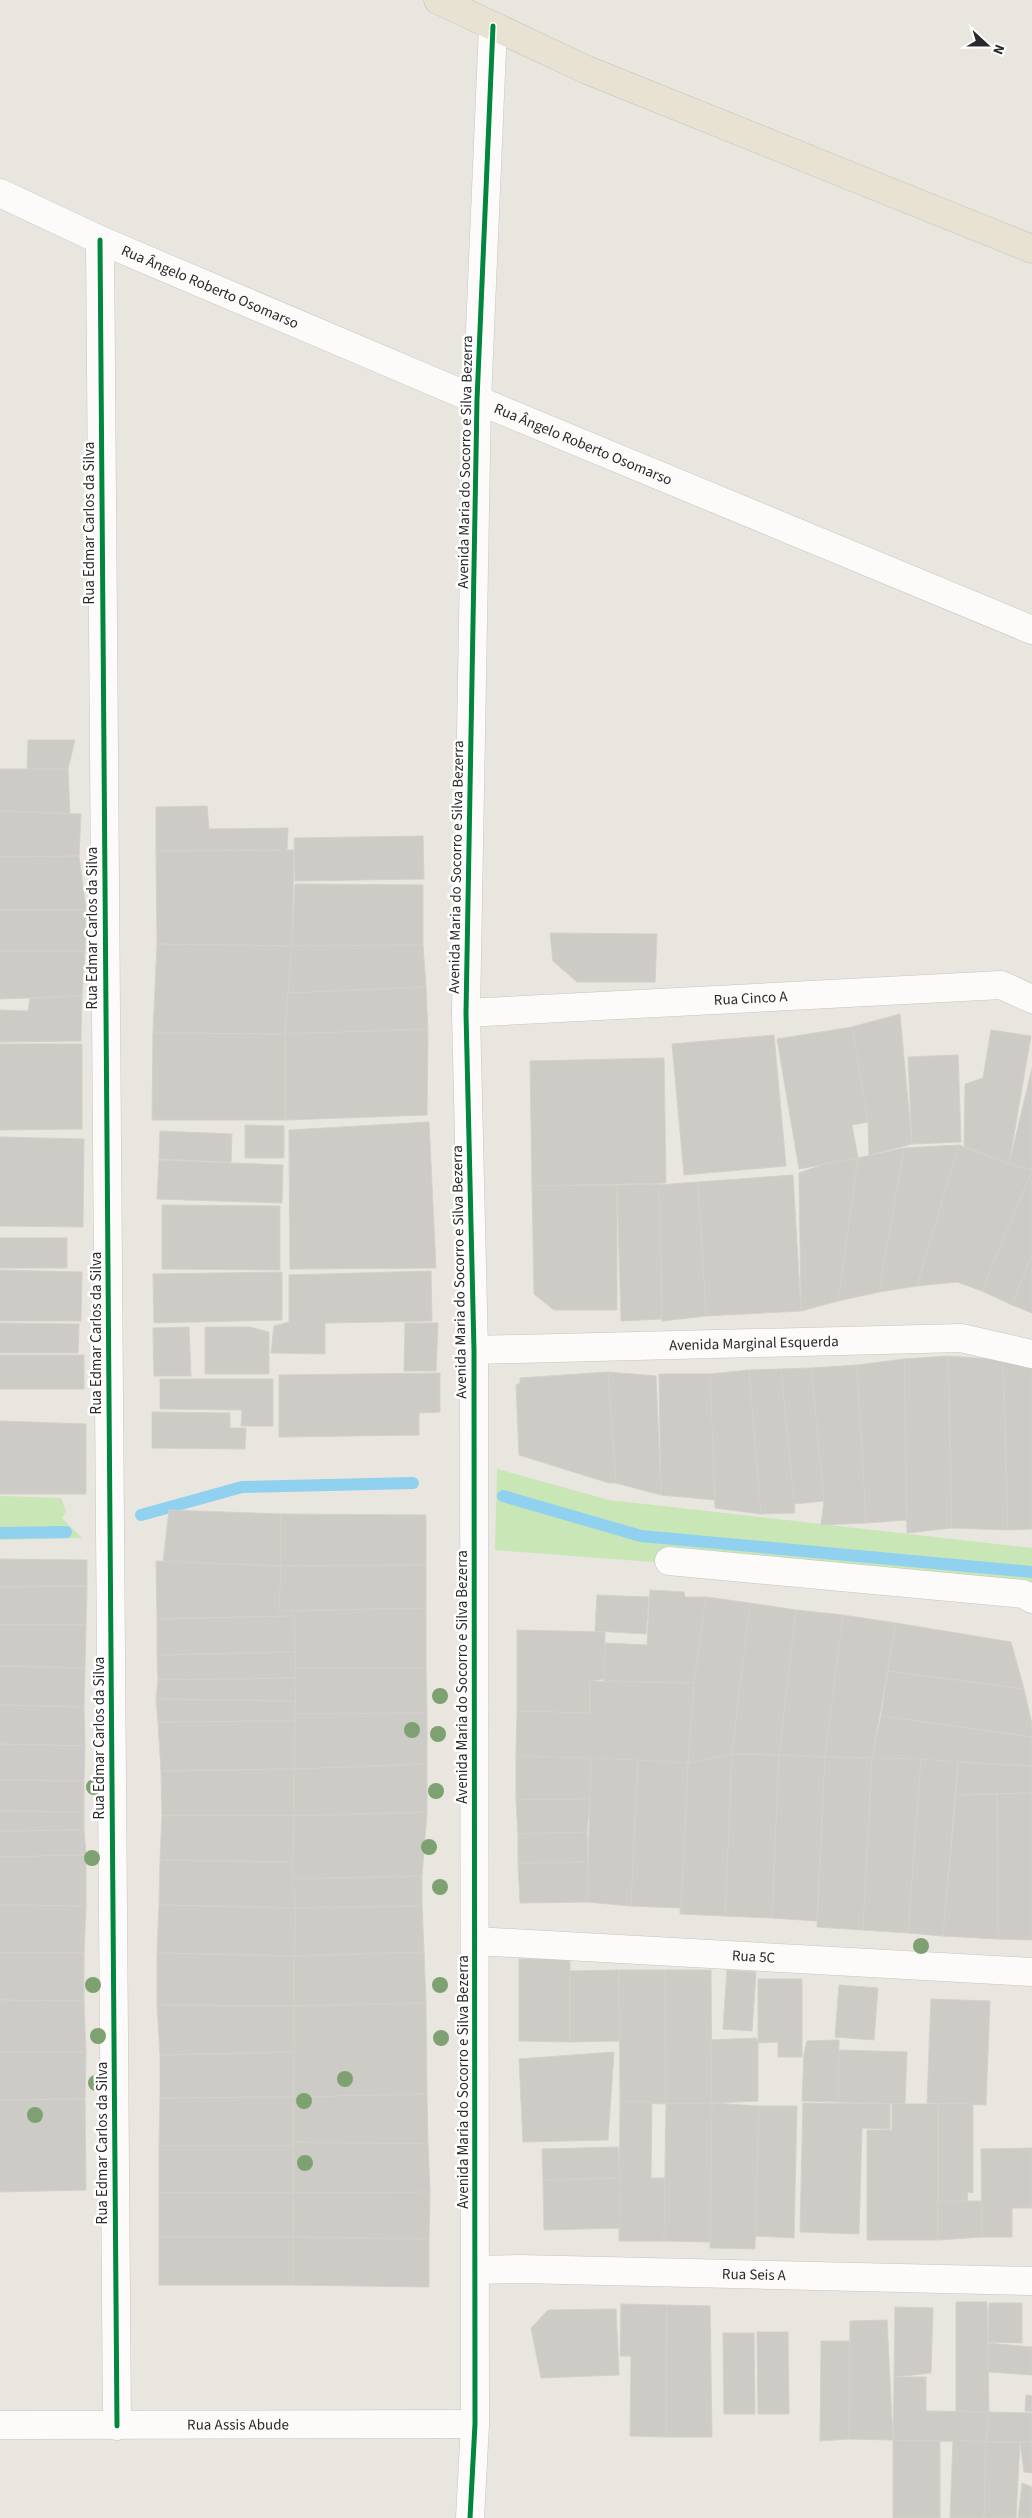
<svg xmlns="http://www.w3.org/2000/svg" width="1032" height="2518" font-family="'Source Sans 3',sans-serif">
	<rect width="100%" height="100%" fill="#e9e5df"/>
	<g fill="#c8e6b6">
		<path d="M497,1469l112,31 423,48v43l-537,-41z"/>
		<path d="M0,1496l61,2 5,13 -4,7 20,20 -82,2z"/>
	</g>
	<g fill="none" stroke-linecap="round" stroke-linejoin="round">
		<g stroke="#8fd1ee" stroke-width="12">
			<path d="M503,1496l138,40 391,36"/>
			<path d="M141,1515l101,-28 171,-4"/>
			<path d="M0,1533l66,-1"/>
		</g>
	</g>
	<g fill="#cdcbc6" stroke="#d4d0cb">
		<path d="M28,740h47l-7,29 -41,1z"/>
		<path d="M0,769h68l2,45 -70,-3z"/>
		<path d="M207,806l2,23 79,-1 -1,23h-131v-44z"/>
		<path d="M0,811l81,3 -2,42 -79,1z"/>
		<path d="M423,836l1,43 -129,2 -1,-43z"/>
		<path d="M294,850l-2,96 -135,-2 -1,-93z"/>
		<path d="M79,856l7,54h-86v-53z"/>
		<path d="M295,884l128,1v60l-131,1z"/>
		<path d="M0,910h86l-1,41h-85z"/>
		<path d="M550,933l107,1 -2,48h-78l-24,-21z"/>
		<path d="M157,944l135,2 -7,88 -132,-1z"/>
		<path d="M423,945l3,42 -138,6 4,-47z"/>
		<path d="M0,951h85l-3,45 -82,3z"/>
		<path d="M426,987l2,42 -143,5 3,-41z"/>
		<path d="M82,996l-1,45 -81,1v-32l28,1 2,-13z"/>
		<path d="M900,1014l12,130 -43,11 -1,-33 -16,-95z"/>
		<path d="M852,1027l16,95 -16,3 6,33 -59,11 -22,-130z"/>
		<path d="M428,1029l-1,86 -142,5v-86z"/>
		<path d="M991,1030l40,6 -22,128 -45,-18 1,-62 18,-6z"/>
		<path d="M153,1033l132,1v86h-133z"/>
		<path d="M774,1035l12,131 -102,9 -12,-131z"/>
		<path d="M0,1044h82v85l-82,1z"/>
		<path d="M958,1055l3,87 -49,2 -4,-87z"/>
		<path d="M664,1058l2,125 -134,3 -2,-125z"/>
		<path d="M1032,1068v102l-23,-6z"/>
		<path d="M429,1122l7,146 -146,1 -1,-139z"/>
		<path d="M245,1125l39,1v32h-39z"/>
		<path d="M160,1131l72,3 -1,28 -72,-3z"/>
		<path d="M0,1137l84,2 -1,88 -83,-1z"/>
		<path d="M959,1145l-42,141 -38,6 25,-144z"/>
		<path d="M959,1145l50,19 23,6 -50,121 -25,-9 -40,4z"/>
		<path d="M904,1148l-25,144 -41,9 20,-143z"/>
		<path d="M858,1158l-20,143 -37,10 -2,-138 29,-10z"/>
		<path d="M159,1160l124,5 -1,38 -125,-4z"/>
		<path d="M1032,1170v85l-20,50 -30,-14z"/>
		<path d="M793,1175l8,136 -95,5 -8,-134z"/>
		<path d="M698,1182l8,134 -44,5 -3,-136z"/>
		<path d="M659,1184l3,135 -41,2 -4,-136z"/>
		<path d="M617,1185v125h-63l-20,-16 -2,-108z"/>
		<path d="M162,1205l118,1v64l-118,-1z"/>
		<rect x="0" y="1238" width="67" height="30"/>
		<path d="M1032,1255v58l-20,-8z"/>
		<path d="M0,1270l82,2 -1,49h-81z"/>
		<path d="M431,1271l1,50 -107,2v31l-54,-1 3,-27 15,-4v-47z"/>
		<path d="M282,1272v48l-128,3 -1,-49z"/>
		<path d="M0,1323l79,1 -1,29h-78z"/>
		<path d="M405,1323h33l-2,48h-32z"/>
		<path d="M189,1327l2,49h-37l-1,-48z"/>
		<path d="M205,1327h45l19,5v42h-64z"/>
		<rect x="0" y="1355" width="84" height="34"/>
		<path d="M948,1356l4,172 -45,5 -3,-174z"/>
		<path d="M948,1356l55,4 5,170 -56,-2z"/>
		<path d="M904,1359l3,161 -41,3 -9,-158z"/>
		<path d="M1003,1360l29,7v162l-24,1z"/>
		<path d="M857,1365l9,158 -45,2 3,-24 -13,-133z"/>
		<path d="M811,1368l13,133 -30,3 -13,-135z"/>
		<path d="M781,1369l14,144 -34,1 -12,-144z"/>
		<path d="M749,1370l12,144 -46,-6 -5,-134z"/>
		<path d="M608,1372l48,4 5,119 -45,-12z"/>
		<path d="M608,1372l8,111h-7l-90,-28 -3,-70 4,-2v-5z"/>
		<path d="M440,1373v39l-21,1v22l-140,2v-62z"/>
		<path d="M659,1374h51l5,126 -54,-5z"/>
		<path d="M160,1379h113v47h-32l1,-16 -82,-1z"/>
		<path d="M152,1412l78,1v15h16l-1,21 -93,-1z"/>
		<path d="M0,1421l86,3v70h-86z"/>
		<path d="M169,1510l112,4v52l-118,-4z"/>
		<path d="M281,1514l145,1v50l-145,1z"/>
		<path d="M0,1559l87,1v26l-87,1z"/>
		<path d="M156,1561l125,5 -2,45h12l3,5 -137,3z"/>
		<path d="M426,1565v43l-147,3 2,-45z"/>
		<path d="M87,1586l-1,39h-86v-38z"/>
		<path d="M650,1590l34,2 1,5h21l-12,86 -90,-2 1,-38 42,2z"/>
		<path d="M597,1595l52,2 -3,37 -51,-3z"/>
		<path d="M706,1597l44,6 -18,151 -44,9 6,-80z"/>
		<path d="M750,1603l46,7 -17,145 -47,-1z"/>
		<path d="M426,1608v60h-130l-2,-52 -3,-5z"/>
		<path d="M796,1610l47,5 -18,142 -46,-2z"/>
		<path d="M843,1615l53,8 -24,135 -47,-1z"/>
		<path d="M294,1616l1,36 -138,3v-36z"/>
		<path d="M896,1623l115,19 13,47 -136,-18z"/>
		<path d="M0,1625h86l-1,43 -85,-2z"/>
		<path d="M517,1630l88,2 -1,47 -14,2v32l-73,-2z"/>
		<path d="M295,1652l1,26 -138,2 -1,-25z"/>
		<path d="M0,1666l85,2 -1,39 -84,-2z"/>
		<path d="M296,1668h130l1,45 -132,1z"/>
		<path d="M888,1671l136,18 8,35v13l-151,-21z"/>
		<path d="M296,1678l-1,23 -139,-2 2,-19z"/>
		<path d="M590,1681l104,2 -6,80 -172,-7 1,-45 73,2z"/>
		<path d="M156,1699l139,2v20l-137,1z"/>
		<path d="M0,1705l84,2 1,39 -85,-2z"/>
		<path d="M427,1713v51l-133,5 1,-55z"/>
		<path d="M881,1716l151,21v29l-160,-8z"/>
		<path d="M295,1721l-1,48 -133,2 -3,-49z"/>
		<path d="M0,1744l85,2 -1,35 -84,-1z"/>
		<path d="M732,1754l47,1 -7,163 -47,-2z"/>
		<path d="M732,1754l-7,162 -45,-2 8,-151z"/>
		<path d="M779,1755l46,2 -8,164 -45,-3z"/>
		<path d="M516,1756l75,2 -1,41 -74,1z"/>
		<path d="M825,1757l47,1 -9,172 -46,-3z"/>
		<path d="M591,1758l47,2 -7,146 -44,-4z"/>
		<path d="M872,1758l49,1 -13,174 -45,-3z"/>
		<path d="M921,1759l37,3 -15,174 -35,-3z"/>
		<path d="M638,1760l50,3 -7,145 -50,-2z"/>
		<path d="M958,1762l74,4v27l-76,2z"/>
		<path d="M427,1764v48l-133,4v-47z"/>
		<path d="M294,1769v47h-132l-1,-45z"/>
		<path d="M0,1780l84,1v31l-84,-1z"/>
		<path d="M1032,1793v147l-34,-1 -1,-145z"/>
		<path d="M997,1794l1,145 -55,-3 13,-141z"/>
		<path d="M590,1799l-3,33 -69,2 -2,-34z"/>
		<path d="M0,1811l84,1v18l-84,1z"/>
		<path d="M427,1812l-5,64 -130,3 2,-63z"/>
		<path d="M162,1816h132l-2,46 -132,-2z"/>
		<path d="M84,1830l2,25 -86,2v-26z"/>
		<path d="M587,1832l1,30 -70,1v-29z"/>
		<path d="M86,1855v51l-86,-1v-48z"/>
		<path d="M160,1860l132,2 4,46 -137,-3z"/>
		<path d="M588,1862l-1,40 -67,1 -2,-40z"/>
		<path d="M422,1876v30l-126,2 -4,-29z"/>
		<path d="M0,1905l86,1 -2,47h-84z"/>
		<path d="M159,1905l137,3 -2,48 -137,-3z"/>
		<path d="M422,1906l2,46 -130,4 2,-48z"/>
		<path d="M424,1952l2,51 -132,3v-50z"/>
		<path d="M0,1953h84v48l-84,-1z"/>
		<path d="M157,1953l137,3v50l-137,-1z"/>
		<path d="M519,1959h51v83l-51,-1z"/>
		<path d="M619,1970l1,71 -50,1v-71z"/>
		<path d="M619,1970h46l1,134 -46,-2z"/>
		<path d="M665,1970h46l1,133 -46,1z"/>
		<path d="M727,1970l29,2 -4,59 -29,-2z"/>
		<path d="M758,1979h44v78h-24v-15l-20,1z"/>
		<path d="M839,1985l39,3 -4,52 -39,-3z"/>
		<path d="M931,1999l59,2 -4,104 -59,-2z"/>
		<path d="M0,2000l84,1 2,51h-86z"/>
		<path d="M426,2003l1,91 -134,3 1,-91z"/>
		<path d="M157,2005l137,1v46l-134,3z"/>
		<path d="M756,2038l2,5v58l-46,2 -1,-63z"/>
		<path d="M839,2040l-1,62 -36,-1 2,-47 3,-13z"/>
		<path d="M839,2050l68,2 -2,52 -67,-2z"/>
		<path d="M0,2052h86l-1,47 -85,1z"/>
		<path d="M294,2052l-1,45 -133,1v-43z"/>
		<path d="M614,2052l-6,88 -85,2 -4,-83z"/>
		<path d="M427,2094l1,50 -135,-2v-45z"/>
		<path d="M293,2097v49h-134l1,-48z"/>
		<path d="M85,2099l1,91 -86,2v-92z"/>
		<path d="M620,2102h32l-1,76h14l-1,63h-45z"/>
		<path d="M712,2103l47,3 -4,143 -45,-1z"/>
		<path d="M712,2103l-2,139 -46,-1 2,-137z"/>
		<path d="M803,2103l87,1v25l-28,-1 -3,106 -59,-2z"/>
		<path d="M973,2103v90l-5,-1 -1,9 -29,1v-98z"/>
		<path d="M892,2104h46v136h-71v-110h25z"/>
		<path d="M759,2106h38l-3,132 -39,-2z"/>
		<path d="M293,2142l135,2 2,48 -137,1z"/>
		<rect x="159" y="2146" width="134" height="47"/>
		<path d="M618,2147l2,31 -77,2 -1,-31z"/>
		<path d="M1032,2148v60h-20v29h-30l-1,-88z"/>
		<path d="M620,2178l1,50 -77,2 -1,-50z"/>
		<path d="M430,2192l-1,47 -136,-2v-44z"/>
		<rect x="159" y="2193" width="134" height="44"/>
		<path d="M967,2201h15v36l-44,3v-38z"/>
		<rect x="159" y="2237" width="134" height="48"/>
		<path d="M293,2237l136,2v48l-136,-2z"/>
		<path d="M956,2302h31l2,110 -33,-1z"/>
		<path d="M989,2303h33v40l-34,-1z"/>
		<path d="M621,2304l46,1 -1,132 -36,-1 1,-80h-11z"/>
		<path d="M667,2305l43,1 2,131h-46z"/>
		<path d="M895,2307l38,1 -2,65 -37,4z"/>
		<path d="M616,2309l3,66 -78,3 -10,-50 17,-18z"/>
		<path d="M887,2320l6,120 -44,-1 1,-118z"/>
		<path d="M757,2332h31l1,82h-31z"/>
		<path d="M723,2333h31l1,81h-31z"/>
		<path d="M821,2341h29l-1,98 -29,2z"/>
		<path d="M987,2343l45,4v28l-44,-3z"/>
		<path d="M894,2377h32v34l63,1 -3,30 -93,-2z"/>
		<path d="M1026,2395l6,1v16l-7,-1z"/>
		<path d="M989,2412l43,1v29h-46z"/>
		<path d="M893,2440l47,1v77h-47z"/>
		<path d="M953,2440l33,2 -2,76h-34z"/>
		<path d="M986,2442h34l-4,76h-32z"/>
		<path d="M1020,2442h12v31l-8,-1z"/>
		<path d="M1022,2483l10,4v31h-14z"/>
	</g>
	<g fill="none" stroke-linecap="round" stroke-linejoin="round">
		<g stroke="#c6c4c5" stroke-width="29">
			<g id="minor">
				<path id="s1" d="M0,193l100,47 377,160 555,230"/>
				<path d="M100,240l17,2186"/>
				<path id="s2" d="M466,1013l535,-28 31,14"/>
				<path id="s3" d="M474,1350l487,-12 71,16"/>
				<path d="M669,1561l354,33 9,5"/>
				<path id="s4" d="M475,1941l557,31"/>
				<path id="s5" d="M475,2270l45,-1 512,12"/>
				<path id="s6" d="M0,2425l475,-1"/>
				<path d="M470,2518l5,-94 -1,-1074 -8,-337 11,-613 16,-374"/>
			</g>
		</g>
		<g stroke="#c4c3c1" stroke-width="29">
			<path id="major" d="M438,0l149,70 445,179"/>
		</g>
		<use href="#minor" stroke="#fcfbfa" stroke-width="28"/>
		<use href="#major" stroke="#e7e2d2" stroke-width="28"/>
		<g stroke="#fff" stroke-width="8">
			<g id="cycleway">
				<path d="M100,240l17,2186"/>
				<path d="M470,2518l5,-94 -1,-1074 -8,-337 11,-613 16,-374"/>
			</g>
		</g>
		<use href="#cycleway" stroke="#00873e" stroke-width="5"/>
	</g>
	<g fill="#7da170">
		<circle cx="440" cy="1696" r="8"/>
		<circle cx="412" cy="1730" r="8"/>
		<circle cx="438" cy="1734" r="8"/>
		<circle cx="94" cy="1787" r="8"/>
		<circle cx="436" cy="1791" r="8"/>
		<circle cx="429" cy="1847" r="8"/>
		<circle cx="92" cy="1858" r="8"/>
		<circle cx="440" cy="1887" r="8"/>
		<circle cx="921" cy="1946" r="8"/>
		<circle cx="93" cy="1985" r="8"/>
		<circle cx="440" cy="1985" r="8"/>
		<circle cx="98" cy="2036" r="8"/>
		<circle cx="441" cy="2038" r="8"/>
		<circle cx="345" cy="2079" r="8"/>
		<circle cx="96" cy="2083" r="8"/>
		<circle cx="304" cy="2101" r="8"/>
		<circle cx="35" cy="2115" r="8"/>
		<circle cx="305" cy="2163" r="8"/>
	</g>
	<g text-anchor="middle" stroke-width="5" stroke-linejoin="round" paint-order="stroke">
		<g font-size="15" fill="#2a2a2a" stroke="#fff">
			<text dy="5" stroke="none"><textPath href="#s1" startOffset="230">Rua Ângelo Roberto Osomarso</textPath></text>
			<text dy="5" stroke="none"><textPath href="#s1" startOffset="635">Rua Ângelo Roberto Osomarso</textPath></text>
			<text transform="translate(465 462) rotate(-89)" y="5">Avenida Maria do Socorro e Silva Bezerra</text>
			<text transform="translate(89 523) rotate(-90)" y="5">Rua Edmar Carlos da Silva</text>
			<text transform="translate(456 867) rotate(-89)" y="5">Avenida Maria do Socorro e Silva Bezerra</text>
			<text transform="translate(92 928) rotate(-90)" y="5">Rua Edmar Carlos da Silva</text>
			<text dy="5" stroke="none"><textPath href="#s2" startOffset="285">Rua Cinco A</textPath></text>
			<text transform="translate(459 1272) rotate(-91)" y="5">Avenida Maria do Socorro e Silva Bezerra</text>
			<text transform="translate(96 1333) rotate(-90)" y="5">Rua Edmar Carlos da Silva</text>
			<text dy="5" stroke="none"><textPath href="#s3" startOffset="280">Avenida Marginal Esquerda</textPath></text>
			<text transform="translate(462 1677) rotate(-90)" y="5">Avenida Maria do Socorro e Silva Bezerra</text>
			<text transform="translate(99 1738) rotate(-90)" y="5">Rua Edmar Carlos da Silva</text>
			<text dy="5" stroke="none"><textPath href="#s4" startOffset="279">Rua 5C</textPath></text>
			<text transform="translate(463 2082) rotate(-90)" y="5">Avenida Maria do Socorro e Silva Bezerra</text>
			<text transform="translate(102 2143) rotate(-90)" y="5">Rua Edmar Carlos da Silva</text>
			<text dy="5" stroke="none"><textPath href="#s5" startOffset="279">Rua Seis A</textPath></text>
			<text dy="5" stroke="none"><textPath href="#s6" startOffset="238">Rua Assis Abude</textPath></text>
		</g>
	</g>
	<g transform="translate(987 45) rotate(111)" stroke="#ffffff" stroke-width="4" paint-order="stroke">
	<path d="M0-4L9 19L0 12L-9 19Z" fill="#2a2a2a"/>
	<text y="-8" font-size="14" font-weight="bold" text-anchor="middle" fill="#2a2a2a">N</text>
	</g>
</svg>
